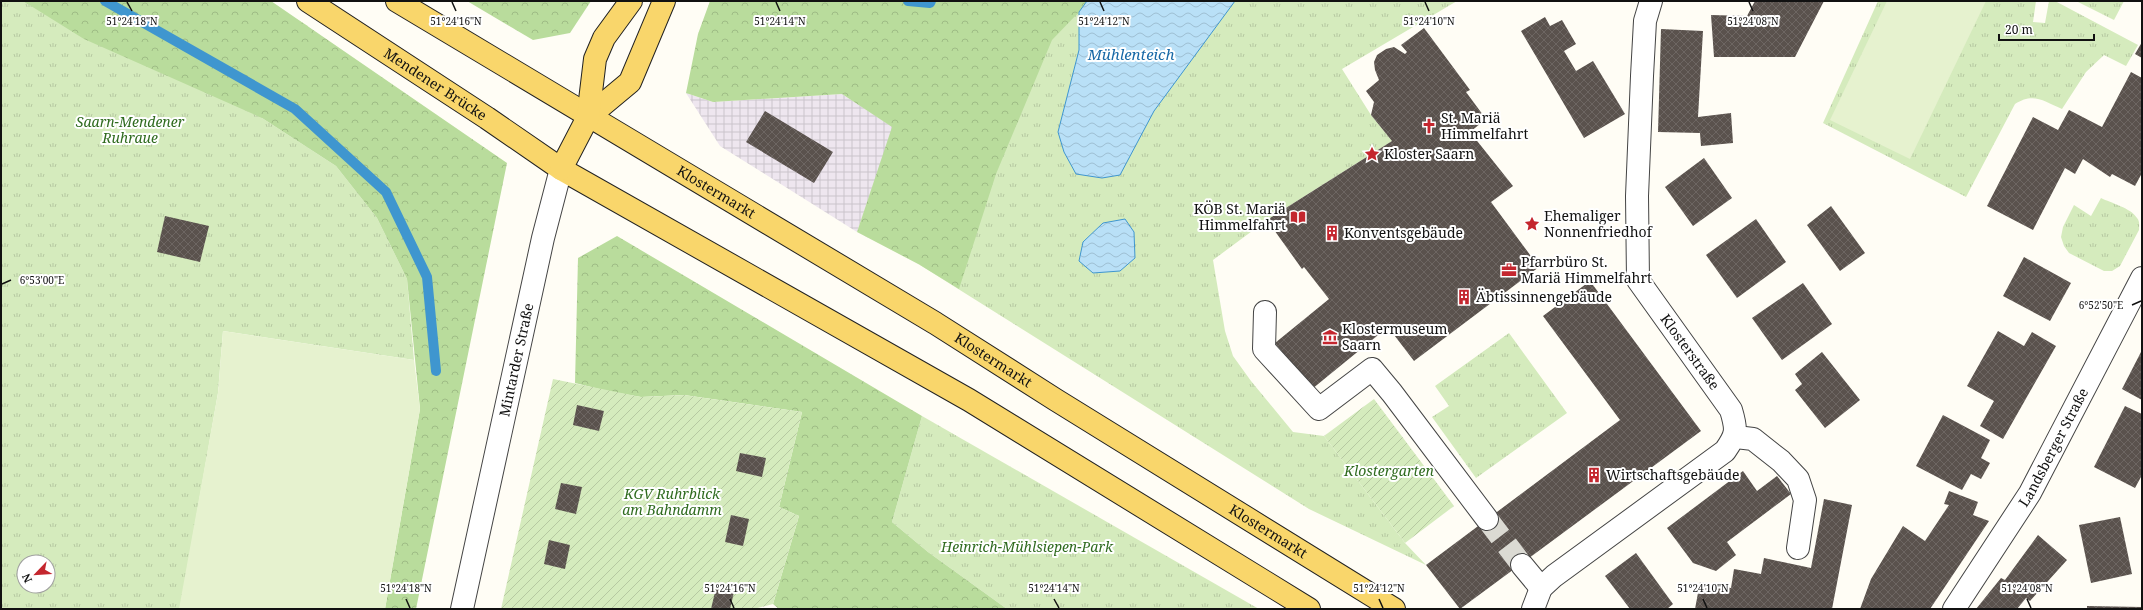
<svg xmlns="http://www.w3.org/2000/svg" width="2143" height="610" font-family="'Noto Serif',serif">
	<defs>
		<pattern id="industrial-grid" width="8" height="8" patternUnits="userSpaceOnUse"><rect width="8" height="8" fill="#eee6ef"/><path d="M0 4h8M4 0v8" fill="none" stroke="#cbc4cc"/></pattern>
		<pattern id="grass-tufts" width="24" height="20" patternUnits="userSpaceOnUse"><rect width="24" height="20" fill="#d5ebbd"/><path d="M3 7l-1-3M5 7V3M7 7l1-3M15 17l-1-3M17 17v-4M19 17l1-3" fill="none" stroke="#b6c8a1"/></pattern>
		<pattern id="forest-crowns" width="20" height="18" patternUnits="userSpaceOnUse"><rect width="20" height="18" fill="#b9dc9c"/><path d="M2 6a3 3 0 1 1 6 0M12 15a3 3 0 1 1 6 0" fill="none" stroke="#9ebc85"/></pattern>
		<pattern id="garden-furrows" width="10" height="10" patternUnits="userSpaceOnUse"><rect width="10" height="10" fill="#d5ebbd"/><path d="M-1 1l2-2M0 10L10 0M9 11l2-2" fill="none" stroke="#b6c8a1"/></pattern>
		<pattern id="water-waves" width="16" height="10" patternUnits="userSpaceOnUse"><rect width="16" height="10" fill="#b9e0f7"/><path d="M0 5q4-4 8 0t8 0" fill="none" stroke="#9ebfd3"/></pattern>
		<pattern id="building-cross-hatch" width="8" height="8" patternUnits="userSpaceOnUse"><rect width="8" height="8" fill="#5a524d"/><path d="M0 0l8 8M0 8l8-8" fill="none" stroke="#6d6662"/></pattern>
	</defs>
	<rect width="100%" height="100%" fill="#fffdf5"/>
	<path fill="url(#industrial-grid)" d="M686,93l27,9 129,-8 51,33 -36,105 -137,-86z"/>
	<g fill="url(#grass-tufts)" fill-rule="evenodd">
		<path d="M1,1h265l42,25 -46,92 74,48 41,52 30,61 7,81 -191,-29 -5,62 -38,216h-179zM24,562h24v24h-24z"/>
		<path d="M1017,1h440l-115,68 29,46 21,26 -125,79 -54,40 12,71 8,25 18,25 42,51 31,4 81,107 21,22 -117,-56 -389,-244z"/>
		<path d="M1878,1h158l-3,21 12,1 4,-22h6l83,44 -12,21 -22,-11 -18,17 -24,37c-18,-8 -29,-17 -47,-5l-49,93 -143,-74z"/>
		<path d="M2076,1h48l-10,19z"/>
		<path d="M2101,198c10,5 30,10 36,20 3,3 2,8 2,12l-19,36 -8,5h-8l-35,-18 -5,-7 -3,-9 2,-10 11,-22 17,11z"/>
		<path d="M1509,333l58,80 -91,65 -44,-61 17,-11 -14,-20z"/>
		<path d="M922,416l337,193h-252l-79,-57 -36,-30z"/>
	</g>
	<g fill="url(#forest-crowns)">
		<path d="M23,1h248l236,162 -91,446h-31l35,-200 -13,-130 -30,-61 -41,-52 -74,-48 -178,-79z"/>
		<path d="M467,1h124l-21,32 -37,7z"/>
		<path d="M710,1h377l-8,11 -27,28 -56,134 -37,115 -39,-24 -63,-33 35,-105 -50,-33 -129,8 -27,-9 12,-59z"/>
		<path d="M617,236l305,180 -30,106 36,30 79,57h-228l-6,-5 26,-88 -20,-9 23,-95 -118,-17 -43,2 -34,-6 -32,-8 3,-125z"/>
	</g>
	<g fill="url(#garden-furrows)">
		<path d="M553,379l88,18 43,-2 118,17 -23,95 20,9 -26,88 -19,5h-253z"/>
		<path d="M1374,399l80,107 -49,37 -81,-107z"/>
	</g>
	<g fill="#e6f2cf">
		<path d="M1887,1h99l-76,158 -80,-39z"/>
		<path d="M223,331l191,29 6,49 -35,200h-206l39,-216z"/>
	</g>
	<g fill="url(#water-waves)" stroke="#3f96cf">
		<path d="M1087,1h148l-81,110 -34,64 -18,3 -26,-4 -12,-22 -6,-20 21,-82v-38z"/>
		<path d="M1125,219l9,13 1,26 -15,13 -27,2 -14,-12 4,-19 20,-19z"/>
	</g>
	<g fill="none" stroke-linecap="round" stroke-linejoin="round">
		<g stroke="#3f96cf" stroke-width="10">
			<path d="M105,1l190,108 91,83 41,85 9,94"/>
			<path d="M908,1l22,2 1,-2"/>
		</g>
	</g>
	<g fill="url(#building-cross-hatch)">
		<path d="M1755,1h69l-29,56h-81l-3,-42 36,1z"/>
		<path d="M1545,17l5,9 12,-6 14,24 -12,7 12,20 17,-10 32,53 -41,24 -63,-107z"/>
		<path d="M1424,28l46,62 -4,2 20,27 -16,13 43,54 -22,16 48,65 -125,94 -26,-34 -76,62 -37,-46 54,-44 -25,-32 -2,2 -35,-49 125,-79 -21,-26 3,-13 -8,-11 13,-11 -4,-10 -1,-8 3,-7 9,-6 8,-2 11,7 2,-2 -6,-7z"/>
		<path d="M1661,29l42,2 -5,86 33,-4 2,30 -32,3 -1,-13 -42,-1z"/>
		<path d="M2142,42v16l-7,-4z"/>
		<path d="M2131,72l11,6v95l-7,13 -23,-12 -2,3 -27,-18 -8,15 -10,-6 -32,62 -46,-24 46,-89 25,13 11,-20 33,17z"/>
		<path d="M765,111l68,41 -19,31 -68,-41z"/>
		<path d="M1704,158l28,40 -39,28 -28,-39z"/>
		<path d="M1831,206l34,47 -25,18 -33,-46z"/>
		<path d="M165,216l44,10 -9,36 -43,-10z"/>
		<path d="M1756,219l30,43 -49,36 -31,-43z"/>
		<path d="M2024,257l47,26 -21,38 -47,-25z"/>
		<path d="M1590,281l111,150 -241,178 -34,-44 194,-145 -77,-104z"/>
		<path d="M1803,283l29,41 -50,36 -30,-42z"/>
		<path d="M1998,331l26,15 8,-14 24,14 -53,93 -23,-13 14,-25 -27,-15z"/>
		<path d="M2142,350v50l-20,-11z"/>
		<path d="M1822,352l38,48 -35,28 -30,-38 7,-6 -7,-10z"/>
		<path d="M577,405l27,6 -5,20 -26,-6z"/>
		<path d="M2125,406l17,8v61l-7,13 -41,-21z"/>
		<path d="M1943,415l47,25 -9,18 9,5 -9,16 -10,-5 -9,16 -46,-24z"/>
		<path d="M740,453l26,5 -4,19 -26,-6z"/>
		<path d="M1743,471l14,20 20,-15 14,18 -64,48 9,13 -20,16 -23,-8 -26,-35z"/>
		<path d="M561,483l21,4 -6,27 -21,-5z"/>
		<path d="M1949,491l29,11 -5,13 16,6 -59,88h-70l11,-30 32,-53 22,15 24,-36 -5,-1z"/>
		<path d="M1824,499l28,6 -20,104h-137l5,-27 31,6 3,-19 27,5 3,-16 47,10z"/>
		<path d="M731,515l18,4 -6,27 -18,-4z"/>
		<path d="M2120,517l12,57 -41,9 -12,-58z"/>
		<path d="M2038,535l29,25 -37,41 -4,-3 -9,11h-41l25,-31 4,2z"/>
		<path d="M549,540l21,5 -5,24 -21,-5z"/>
		<path d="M1636,553l37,51 -6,5h-37l-25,-33z"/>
		<path d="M716,588l18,4 -4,17h-19z"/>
		<path d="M2087,606l55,1v2h-55z"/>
	</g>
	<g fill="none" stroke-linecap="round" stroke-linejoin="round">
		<path stroke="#dbdad3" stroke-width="22" stroke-dasharray="22 11" stroke-linecap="butt" d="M1487,519l35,46"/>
		<g stroke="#444" stroke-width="24">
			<g id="minor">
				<path d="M1265,312l-1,37 55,60 53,-40 20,24 95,126"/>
				<path d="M1736,437l17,2 28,22 17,18 7,21 -7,48"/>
				<path d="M1522,565l19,23"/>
				<path id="s1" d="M462,609l81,-371 18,-69"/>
				<path d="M1533,609l8,-21 13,-12 171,-125c12,-17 12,-21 6,-41l-93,-130 -1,-84 5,-120 3,-55 6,-20"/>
				<path id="s2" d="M1954,609l76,-116 112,-215"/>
			</g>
		</g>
		<g stroke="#222" stroke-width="24">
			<g id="major">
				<path id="s3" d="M308,1l179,117 74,51 408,231 340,209"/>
				<path id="s4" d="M397,1l538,322 121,77 338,209"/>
				<path d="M588,117l42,-35 34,-81"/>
				<path d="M561,169l27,-52 7,-58 9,-21 27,-37"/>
			</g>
		</g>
		<use href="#minor" stroke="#fff" stroke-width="22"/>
		<use href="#major" stroke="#f9d66b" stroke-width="22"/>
	</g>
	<path fill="none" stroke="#111" stroke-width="1.5" d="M127,2l5,9M452,2l4,9M776,2l4,9M1100,2l4,9M1425,2l4,9M1749,2l4,9M2,284l9,-4M2132,305l9,-4M406,599l4,9M730,599l4,9M1054,599l5,9M1379,599l4,9M1703,599l4,9M2027,599l4,9"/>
	<defs>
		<g id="church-bare" transform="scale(1.2)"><path d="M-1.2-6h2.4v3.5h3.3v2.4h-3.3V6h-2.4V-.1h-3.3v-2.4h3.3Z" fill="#c4262e" stroke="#fff" stroke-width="2.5" paint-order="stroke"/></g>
		<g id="sight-bare" transform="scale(1.2)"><path d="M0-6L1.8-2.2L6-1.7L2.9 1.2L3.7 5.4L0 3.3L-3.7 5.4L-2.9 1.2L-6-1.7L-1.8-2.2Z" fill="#c4262e" stroke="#fff" stroke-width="2.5" paint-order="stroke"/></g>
		<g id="library-bare" transform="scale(1.2)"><path d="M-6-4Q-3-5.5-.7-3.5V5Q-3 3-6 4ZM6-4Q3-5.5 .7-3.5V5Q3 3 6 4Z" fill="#c4262e" stroke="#fff" stroke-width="2.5" paint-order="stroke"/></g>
		<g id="building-bare" transform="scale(1.2)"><path d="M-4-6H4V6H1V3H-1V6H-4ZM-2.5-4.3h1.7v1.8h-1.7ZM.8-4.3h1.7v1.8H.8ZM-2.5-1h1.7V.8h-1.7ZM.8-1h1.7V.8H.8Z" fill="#c4262e" stroke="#fff" stroke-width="2.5" paint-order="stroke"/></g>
		<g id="office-bare" transform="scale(1.2)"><path d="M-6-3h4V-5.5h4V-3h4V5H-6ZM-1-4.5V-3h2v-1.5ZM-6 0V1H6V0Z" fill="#c4262e" stroke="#fff" stroke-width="2.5" paint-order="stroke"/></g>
		<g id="museum-bare" transform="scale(1.2)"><path d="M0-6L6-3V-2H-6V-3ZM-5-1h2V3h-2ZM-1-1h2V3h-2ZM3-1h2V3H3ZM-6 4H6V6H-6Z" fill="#c4262e" stroke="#fff" stroke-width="2.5" paint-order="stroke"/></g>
	</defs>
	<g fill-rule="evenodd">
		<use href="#church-bare" x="1429" y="126"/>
		<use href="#sight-bare" x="1372" y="154"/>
		<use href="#library-bare" x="1298" y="217"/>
		<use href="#sight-bare" x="1532" y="224"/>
		<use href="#building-bare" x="1332" y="233"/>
		<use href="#office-bare" x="1509" y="270"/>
		<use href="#building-bare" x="1464" y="297"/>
		<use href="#museum-bare" x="1330" y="337"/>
		<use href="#building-bare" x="1594" y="475"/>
	</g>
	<g text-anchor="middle" stroke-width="4" stroke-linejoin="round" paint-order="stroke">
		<g font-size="14" fill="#111" stroke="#fff">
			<text dy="5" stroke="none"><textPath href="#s3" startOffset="152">Mendener Brücke</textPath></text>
			<text dy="5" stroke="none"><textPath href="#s4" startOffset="372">Klostermarkt</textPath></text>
			<text transform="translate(1690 352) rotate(54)" y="5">Klosterstraße</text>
			<text dy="5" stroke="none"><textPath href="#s1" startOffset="255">Mintarder Straße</textPath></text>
			<text dy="5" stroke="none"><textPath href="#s4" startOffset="696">Klostermarkt</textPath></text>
			<text dy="5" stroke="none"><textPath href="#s2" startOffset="190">Landsberger Straße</textPath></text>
			<text dy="5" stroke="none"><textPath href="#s4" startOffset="1020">Klostermarkt</textPath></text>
		</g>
		<g font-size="14" fill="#111" stroke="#fff" text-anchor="start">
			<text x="1441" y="123">St. Mariä<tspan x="1441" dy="16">Himmelfahrt</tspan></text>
			<text x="1384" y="159">Kloster Saarn</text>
			<text x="1286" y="214" text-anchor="end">KÖB St. Mariä<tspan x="1286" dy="16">Himmelfahrt</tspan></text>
			<text x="1544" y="221">Ehemaliger<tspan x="1544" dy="16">Nonnenfriedhof</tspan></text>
			<text x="1344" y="238">Konventsgebäude</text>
			<text x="1521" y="267">Pfarrbüro St.<tspan x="1521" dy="16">Mariä Himmelfahrt</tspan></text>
			<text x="1476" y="302">Äbtissinnengebäude</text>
			<text x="1342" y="334">Klostermuseum<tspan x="1342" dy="16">Saarn</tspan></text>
			<text x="1606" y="480">Wirtschaftsgebäude</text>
		</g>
		<g font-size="14" font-style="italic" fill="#2f6b1f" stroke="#fff">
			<text x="130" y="127">Saarn-Mendener<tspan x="130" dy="16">Ruhraue</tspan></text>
			<text x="1389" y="476">Klostergarten</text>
			<text x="672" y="499">KGV Ruhrblick<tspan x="672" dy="16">am Bahndamm</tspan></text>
			<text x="1027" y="552">Heinrich-Mühlsiepen-Park</text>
		</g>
		<g font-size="15" font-style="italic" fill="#1768a6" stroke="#fff">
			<text x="1131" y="60">Mühlenteich</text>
		</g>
	</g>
	<g font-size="10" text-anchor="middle" fill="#111" stroke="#fff" stroke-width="4" stroke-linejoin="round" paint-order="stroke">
		<text x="132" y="25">51°24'18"N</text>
		<text x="456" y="25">51°24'16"N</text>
		<text x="780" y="25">51°24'14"N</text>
		<text x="1104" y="25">51°24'12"N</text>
		<text x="1429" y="25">51°24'10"N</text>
		<text x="1753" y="25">51°24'08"N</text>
		<text x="42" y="284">6°53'00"E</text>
		<text x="2101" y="309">6°52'50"E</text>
		<text x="406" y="592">51°24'18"N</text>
		<text x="730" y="592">51°24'16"N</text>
		<text x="1054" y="592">51°24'14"N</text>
		<text x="2027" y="592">51°24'08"N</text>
		<text x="1379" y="592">51°24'12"N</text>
		<text x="1703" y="592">51°24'10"N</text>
	</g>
	<rect width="2143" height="610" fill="none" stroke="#111111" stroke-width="4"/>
	<g transform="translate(36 574) rotate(245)"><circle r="19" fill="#ffffff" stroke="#a0a0a0"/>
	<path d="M0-3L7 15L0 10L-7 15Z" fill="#c4262e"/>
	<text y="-6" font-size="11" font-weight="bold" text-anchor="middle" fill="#111111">N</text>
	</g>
	<path d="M1999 34v6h95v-6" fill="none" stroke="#111111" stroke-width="2"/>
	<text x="2005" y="34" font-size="12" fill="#111111" stroke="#ffffff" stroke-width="3" paint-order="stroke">20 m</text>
</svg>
